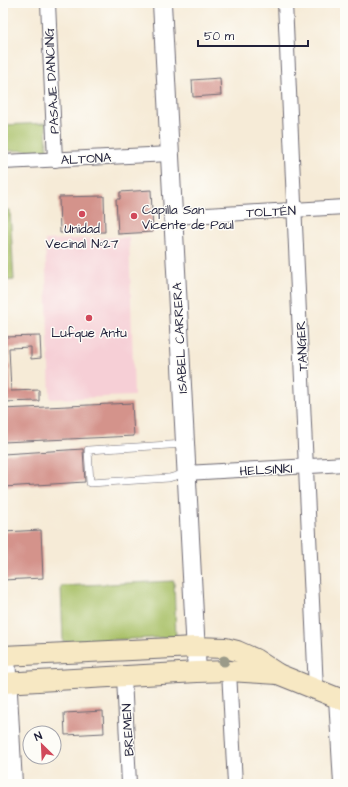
<svg xmlns="http://www.w3.org/2000/svg" width="348" height="787" font-family="'Architects Daughter',sans-serif">
	<rect width="100%" height="100%" fill="#fdfcf7"/>
	<filter id="ink" filterUnits="userSpaceOnUse"><feTurbulence type="fractalNoise" baseFrequency=".025" numOctaves="2"/><feDisplacementMap in="SourceGraphic" scale="8" xChannelSelector="R" yChannelSelector="G"/><feConvolveMatrix kernelMatrix="1 2 1 2 8 2 1 2 1" color-interpolation-filters="sRGB"/></filter>
	<filter id="wash" filterUnits="userSpaceOnUse"><feTurbulence type="fractalNoise" baseFrequency=".012" numOctaves="4" result="noise"/><feDisplacementMap in="SourceGraphic" scale="16" xChannelSelector="R" yChannelSelector="G"/><feGaussianBlur stdDeviation="0.9" result="paint"/><feColorMatrix in="noise" values="0 0 0 0 0 0 0 0 0 0 0 0 0 0 0 0 0 1.4 0 .05"/><feComposite in="paint" operator="in"/></filter>
	<g filter="url(#wash)">
		<rect width="100%" height="100%" fill="#f6ebd7"/>
		<path fill="#f6cfd6" d="M129,237l5,159 -84,3 -5,-159z"/>
		<g fill="#a8c066" stroke="#657150">
			<path d="M46,123l1,27 -44,1v-26z"/>
			<path d="M3,210h7l4,70 -11,1z"/>
			<path d="M174,581l2,56 -113,5 -2,-56z"/>
		</g>
		<g id="blocks">
			<g fill="#d4938b">
				<path d="M220,78l1,17 -28,2 -1,-17z"/>
				<path d="M151,190l2,42 -35,2 -2,-35h4v-7z"/>
				<path d="M104,196l1,36 -45,1 -1,-36z"/>
				<path d="M40,336l1,22 -10,1v-12l-22,1 2,43 28,-1v11l-36,1v-65z"/>
				<path d="M132,403l2,33 -131,6v-33z"/>
				<path d="M83,449l2,33 -82,5v-33z"/>
				<path d="M41,530l2,48 -40,2v-48z"/>
				<path d="M103,711l1,22 -39,2 -1,-22z"/>
			</g>
		</g>
	</g>
	<g filter="url(#ink)">
		<use href="#blocks" fill-opacity="0" stroke="#6c6872" stroke-width="1"/>
		<g fill="none" stroke-linecap="round" stroke-linejoin="round">
			<g stroke="#6c6872" stroke-width="8">
				<path id="service" d="M185,444l-97,6 2,33 79,-5 17,-5"/>
			</g>
			<g stroke="#6c6872" stroke-width="16">
				<g id="minor">
					<path d="M48,3l7,157"/>
					<path d="M285,3l31,687"/>
					<path d="M3,162l167,-8"/>
					<path d="M173,217l172,-10"/>
					<path d="M186,473l159,-9"/>
					<path d="M229,671l6,113"/>
					<path d="M124,676l5,108"/>
					<path d="M336,698l5,86"/>
				</g>
			</g>
			<g stroke="#6c6872" stroke-width="20">
				<g id="tertiary">
					<path d="M162,3l35,669"/>
					<path d="M6,656l7,128"/>
				</g>
			</g>
			<g stroke="#6c6872" stroke-width="22">
				<g id="secondary">
					<path d="M3,656l192,-9 30,1 12,3 18,8 23,15 67,27"/>
					<path d="M3,683l194,-11 32,-1 49,3"/>
				</g>
			</g>
			<use href="#service" stroke="#fff" stroke-width="7"/>
			<use href="#minor" stroke="#fff" stroke-width="14"/>
			<use href="#tertiary" stroke="#fff" stroke-width="18"/>
			<use href="#secondary" stroke="#f7e8c3" stroke-width="20"/>
		</g>
		<circle fill="#9b9b89" cx="224" cy="661" r="5.5"/>
	</g>
	<g fill="#d1495b" stroke="#fdfcf7" stroke-width="1.5">
		<circle cx="82" cy="214" r="4"/>
		<circle cx="134" cy="216" r="4"/>
		<circle cx="89" cy="318" r="4"/>
	</g>
	<g text-anchor="middle" stroke-width="3" stroke-linejoin="round" paint-order="stroke">
		<g font-size="13" fill="#22223b" stroke="#fdfcf7">
			<text transform="translate(51 81) rotate(-93)" y="5">PASAJE DANCING</text>
			<text transform="translate(86 158) rotate(-3)" y="5">ALTONA</text>
			<text transform="translate(271 211) rotate(-3)" y="5">TOLTÉN</text>
			<text transform="translate(179 338) rotate(-93)" y="5">ISABEL CARRERA</text>
			<text transform="translate(301 346) rotate(-93)" y="5">TANGER</text>
			<text transform="translate(266 469) rotate(-3)" y="5">HELSINKI</text>
			<text transform="translate(127 730) rotate(-93)" y="5">BREMEN</text>
		</g>
		<g font-size="13" fill="#22223b" stroke="#fdfcf7">
			<text x="142" y="214" text-anchor="start">Capilla San<tspan x="142" dy="15">Vicente de Paul</tspan></text>
			<text x="82" y="233">Unidad<tspan x="82" dy="15">Vecinal Nº27</tspan></text>
			<text x="89" y="337">Lufque Antu</text>
		</g>
	</g>
	<rect width="348" height="787" fill="none" stroke="#fdfcf7" stroke-width="16"/>
	<g transform="translate(42 745) rotate(336)"><circle r="19" fill="#fdfcf7" stroke="#a5a5ac"/>
	<path d="M0-3L7 15L0 10L-7 15Z" fill="#d1495b"/>
	<text y="-6" font-size="11" font-weight="bold" text-anchor="middle" fill="#22223b">N</text>
	</g>
	<path d="M198 40v6h110v-6" fill="none" stroke="#22223b" stroke-width="2"/>
	<text x="204" y="40" font-size="12" fill="#22223b" stroke="#fdfcf7" stroke-width="3" paint-order="stroke">50 m</text>
</svg>
